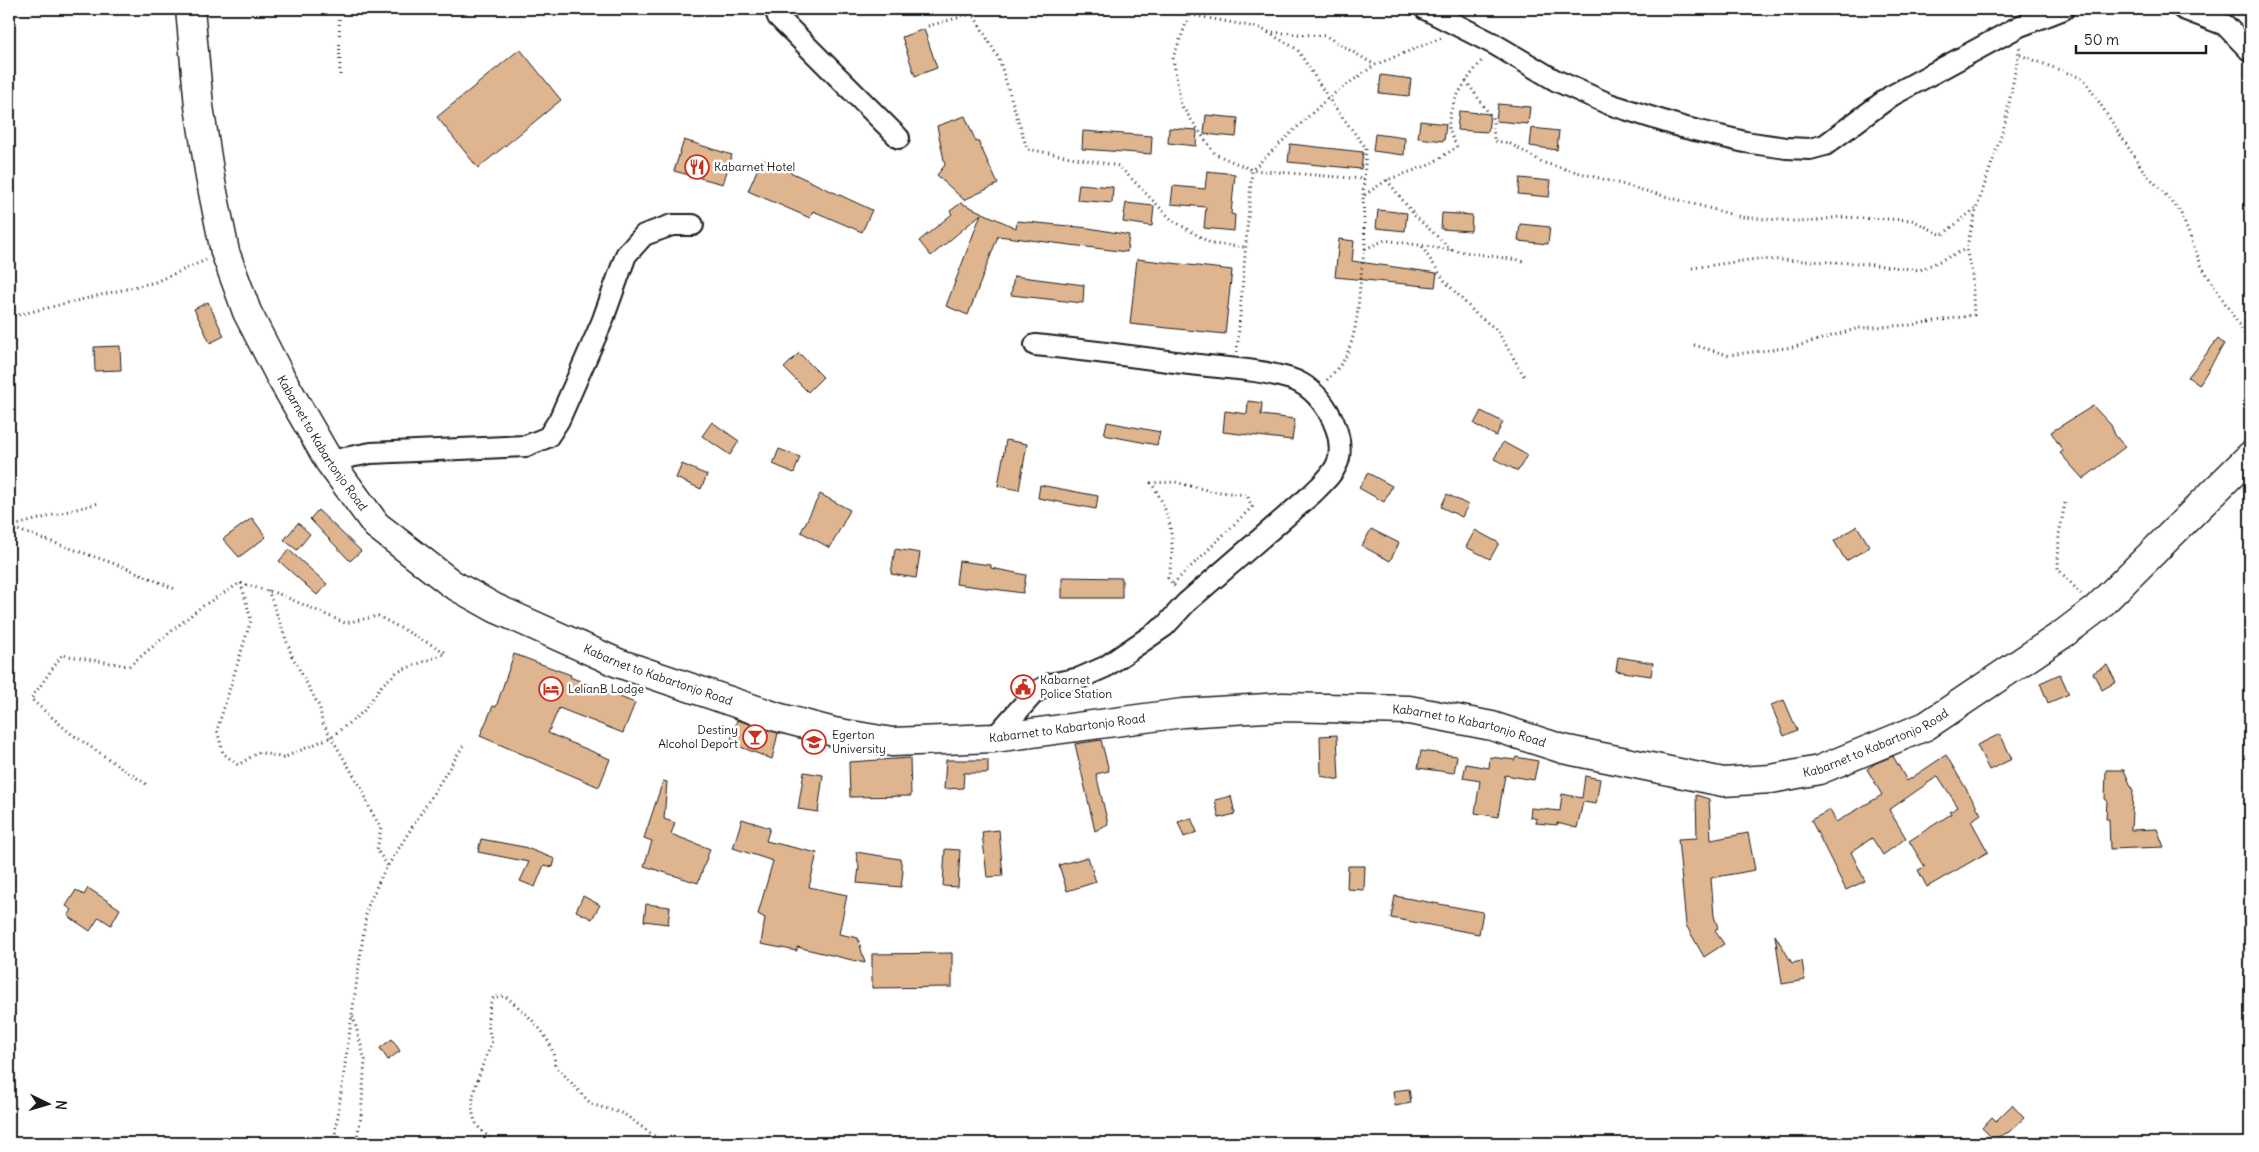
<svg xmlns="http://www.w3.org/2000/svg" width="2259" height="1152" font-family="Delius,sans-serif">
	<rect width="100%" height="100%" fill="#fff"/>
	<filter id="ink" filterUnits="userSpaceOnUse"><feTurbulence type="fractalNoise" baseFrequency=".02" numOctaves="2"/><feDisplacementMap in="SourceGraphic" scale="10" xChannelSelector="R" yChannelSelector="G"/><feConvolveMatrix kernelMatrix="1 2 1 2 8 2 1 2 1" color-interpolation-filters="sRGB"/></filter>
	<g filter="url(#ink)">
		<g fill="#dfb590" stroke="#1c1c1c">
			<path d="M924,29l13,39 -22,8 -13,-39z"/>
			<path d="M520,49l41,51 -83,68 -41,-51z"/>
			<path d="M1381,75l30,4 -2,17 -30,-3z"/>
			<path d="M1498,104l32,3 -2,17 -32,-3z"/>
			<path d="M1459,111l31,3 -2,18 -31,-2z"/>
			<path d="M1206,115l32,3 -2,19 -32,-3z"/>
			<path d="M965,116l11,26 2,-1 20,43 -34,16 -27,-25 8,-10 -8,-39z"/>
			<path d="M1420,121l26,3 -2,17 -26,-3z"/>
			<path d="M1169,128l28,2 -1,16 -28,-3z"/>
			<path d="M1532,128l27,3 -2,19 -27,-4z"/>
			<path d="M1083,131l69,5 -1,18 -69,-5z"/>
			<path d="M1375,134l30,4 -1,17 -31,-4z"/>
			<path d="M684,140l48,15 -9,29 -49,-13z"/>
			<path d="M1290,144l73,8 -2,17 -73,-7z"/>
			<path d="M762,159l110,51 -10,22 -49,-21 -3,7 -62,-27z"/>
			<path d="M1207,171l28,3 -4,40 4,1 -1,16 -30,-3 2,-21 -35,-3 2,-18 32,3z"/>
			<path d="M1520,178l31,3 -2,16 -31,-3z"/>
			<path d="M1079,184l34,3 -1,16 -35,-3z"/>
			<path d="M961,203l55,25 1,-7 72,7 40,7 -2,17 -129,-16 -30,79 -22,-9 35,-92 -50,42 -12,-15 33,-27 -2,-3z"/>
			<path d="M1126,203l28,3 -2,20 -29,-4z"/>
			<path d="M1378,210l29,3 -2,18 -29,-3z"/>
			<path d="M1442,213l30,2 -1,16 -30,-2z"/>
			<path d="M1520,224l30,3 -2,17 -30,-3z"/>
			<path d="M1339,239l15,2 -2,20 85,12 -2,14 -100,-10z"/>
			<path d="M1137,259l95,11 -7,64 -95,-10z"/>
			<path d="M1014,276l70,9 -1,18 -72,-8z"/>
			<path d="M208,302l16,34 -14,7 -16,-34z"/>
			<path d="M2218,339l6,5 -25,41 -11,-8z"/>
			<path d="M120,346l1,24 -26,1 -1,-24z"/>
			<path d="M799,353l24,24 -15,15 -24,-24z"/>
			<path d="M1248,401l14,2 -1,12 34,4 -3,21 -69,-8 2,-21 22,3z"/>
			<path d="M2093,406l18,19 4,10 10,12 -42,32 -23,-26 3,-2 -12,-19z"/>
			<path d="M1481,411l22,11 -7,14 -22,-12z"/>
			<path d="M712,422l27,19 -9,14 -28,-19z"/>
			<path d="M1107,422l53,10 -3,13 -53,-10z"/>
			<path d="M1006,440l21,4 -8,46 -21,-4z"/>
			<path d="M1503,442l24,13 -9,16 -24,-12z"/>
			<path d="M779,449l21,8 -6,16 -21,-9z"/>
			<path d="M682,464l25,11 -6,14 -25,-11z"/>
			<path d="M1368,473l24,13 -8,16 -25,-14z"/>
			<path d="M1040,485l58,11 -2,13 -58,-11z"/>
			<path d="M820,494l30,16 -20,38 -29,-16z"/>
			<path d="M1447,494l21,11 -6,12 -21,-10z"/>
			<path d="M318,510l43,41 -11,10 -40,-42z"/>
			<path d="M252,518l14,19 -27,20 -16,-18z"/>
			<path d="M298,523l12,11 -13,16 -13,-10z"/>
			<path d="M1857,526l13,21 -24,14 -12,-20z"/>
			<path d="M1371,529l28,14 -9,18 -28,-15z"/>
			<path d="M1475,530l24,13 -9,16 -24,-12z"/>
			<path d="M895,549l25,4 -4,25 -25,-4z"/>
			<path d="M289,550l38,34 -10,11 -38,-34z"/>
			<path d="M959,561l32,4v3l35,7 -3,18 -67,-9z"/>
			<path d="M1062,577l60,1v20h-60z"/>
			<path d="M514,654l57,21 -1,2 65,26 -12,30 -64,-25 -11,25 62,26 -11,28 -119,-51 13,-30 3,1z"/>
			<path d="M1618,657l35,6 -2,13 -35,-5z"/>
			<path d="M2107,665l9,17 -14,8 -9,-17z"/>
			<path d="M2060,674l9,20 -21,9 -8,-20z"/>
			<path d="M1784,700l13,30 -13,6 -13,-31z"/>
			<path d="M737,720l41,13 -6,26 -42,-16z"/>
			<path d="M2000,734l12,25 -23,11 -12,-25z"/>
			<path d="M1337,735l2,45 -18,-4 -1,-40z"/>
			<path d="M1101,740l8,31 -13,3 12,50 -13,7 -20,-87z"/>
			<path d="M1421,751l36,5 -3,17 -36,-5z"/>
			<path d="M1946,755l35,59 -10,7 17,31 -61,35 -9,-17 7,-3 -16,-26 42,-27 -1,-2 8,-5 -20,-31 -49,34 17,28 -23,17 -11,-17 -21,14 14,29 -19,9 -35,-70 19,-10 6,12 46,-27 -15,-26 9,-6 17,-7 14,25z"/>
			<path d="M1490,757l25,3 1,-3 22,4 -4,19 -29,-5 -7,42 -23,-4 5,-32 -17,-3 3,-14 23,4z"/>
			<path d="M910,758l1,38 -61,1 -1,-35z"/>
			<path d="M946,760h42v13h-24l-1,15 -19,1z"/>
			<path d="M2106,770h18l9,21 -2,39 26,-1 7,18 -54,2 -1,-30h-3l1,-19h-2z"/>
			<path d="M804,772l19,3 -5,37 -20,-3z"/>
			<path d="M1585,776l15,3 -4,25 -13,-2 -6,26 -20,-5v2l-21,-2 1,-4 -7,-2 1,-9 29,3 2,-17 20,4z"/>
			<path d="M663,781l4,1 -3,37 11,4 -4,11 39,15 -12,34 -54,-17 8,-25 -8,-3z"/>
			<path d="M1696,795l13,4 2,41 37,-7 7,37 -44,8 3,38 4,12 -3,3 9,13 -20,13 -18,-32 -8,-86 19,-1z"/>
			<path d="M1231,796l4,18 -16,4 -4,-18z"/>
			<path d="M1191,818l6,14 -13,5 -6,-15z"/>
			<path d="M742,819l28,9 -4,13 51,12 -8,34 38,8 -8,39 19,4 7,25 -68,-16v4l-36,-7 4,-26 -7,-4 15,-53 -40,-13z"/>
			<path d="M999,830l4,46 -16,1 -5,-45z"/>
			<path d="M481,839l43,8 31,12 -2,8 -9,-2 -9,22 -15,-6 9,-19 -51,-10z"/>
			<path d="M945,849l15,1 -2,37 -15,-1z"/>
			<path d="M856,852l44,7 3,12 -2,16 -44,-4 2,-16z"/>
			<path d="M1088,857l8,25 -29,9 -8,-26z"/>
			<path d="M1348,866h17l-1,24 -17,-1z"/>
			<path d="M88,888l32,21 -9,16 -12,-8 -9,14 -22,-15 4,-6 -6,-4 10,-16 8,5z"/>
			<path d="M583,896l17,9 -8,14 -16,-8z"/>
			<path d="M1395,896l88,16 -4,22 -88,-16z"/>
			<path d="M646,904l24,3 -2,17 -24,-3z"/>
			<path d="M1775,935l17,28 10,-2 3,19 -23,4z"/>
			<path d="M952,953v34l-80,1v-34z"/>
			<path d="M392,1039l8,12 -12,9 -8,-12z"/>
			<path d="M1409,1089l2,14 -16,3 -2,-15z"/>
			<path d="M2012,1105l12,13 -15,14 -16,7 -11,-11 10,-11 4,4z"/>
		</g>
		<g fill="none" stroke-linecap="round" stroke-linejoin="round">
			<g stroke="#1c1c1c" stroke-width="24">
				<g id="street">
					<path d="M775,9l3,8 121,121"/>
					<path d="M1425,9l69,35 61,36 54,24 73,23 63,15 41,6 24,1 15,-4 66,-49 129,-70 44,-17"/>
					<path d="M2183,9l42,16 25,26"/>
					<path d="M329,461l42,-8 155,-7 22,-9 11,-17 43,-98 24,-67 18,-20 28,-10h21"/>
					<path d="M994,738l40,-45 16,-9 30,-6 25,-11 60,-41 21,-23 126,-109c10,-10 24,-22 27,-36 5,-30 -19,-70 -48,-79 -32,-10 -68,-11 -101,-15 -52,-7 -103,-14 -155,-19"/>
				</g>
			</g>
			<g stroke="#1c1c1c" stroke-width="31">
				<g id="secondary">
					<path id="s1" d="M190,9l9,97 11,71 15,75 14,38 8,22 33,64 49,85 47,64 76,59 43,24 123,55 159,54 57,15 58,10 102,-4 189,-25 100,-6 126,3 83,16 71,23 160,33 48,-3 48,-9 107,-44 137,-92 33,-25 154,-153"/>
				</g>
			</g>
			<g stroke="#1c1c1c" stroke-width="3" stroke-dasharray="1 4" stroke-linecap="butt">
				<path d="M339,9l1,66"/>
				<path d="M1161,9l99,19 37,21 36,56 33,43 -3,48"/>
				<path d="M972,12l27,47 28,90 92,17 53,54 40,24 32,3"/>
				<path d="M2237,14l7,-5"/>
				<path d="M1189,16l-16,42 8,47 34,49 37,16 112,9"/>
				<path d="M928,26l62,-17"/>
				<path d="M1268,32l58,4 49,29"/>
				<path d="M2020,55l64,24 59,91 37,41 22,56 48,75"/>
				<path d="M1466,81l27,38 1,22 15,2 35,20 197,54 66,5 32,-5 73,3 30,15 34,-27"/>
				<path d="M1387,180l28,36 38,35"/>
				<path d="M1422,247l22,33 32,34 21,16 27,46"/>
				<path d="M1365,249l-2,-53 24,-16 42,-15 28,-18c-3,-6 -7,-13 -8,-19 -2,-25 20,-51 34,-69"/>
				<path d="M1692,268l64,-9 100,4 64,7 46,-21"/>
				<path d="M9,317l146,-35 51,-22"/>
				<path d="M1694,345l34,10 66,-8 65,-19 51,-3 64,-10 -2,-42 -6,-24 11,-42 28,-83 15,-78"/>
				<path d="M1237,352l15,-182 76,-72 47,-33 66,-27"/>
				<path d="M1327,380c6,-7 15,-15 19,-24 16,-34 11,-72 19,-107l20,-9 139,21"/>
				<path d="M2065,503l-6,31 -1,35 23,25"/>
				<path d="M9,527l115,40 51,22"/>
				<path d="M9,527l90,-24"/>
				<path d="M241,583l10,37 -34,110 6,23 15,12 21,-13 24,6 48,-21 32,-25 19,-27 15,-13 49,-19"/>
				<path d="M1173,584l79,-77 -5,-12 -36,-4 -36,-9 -24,1c20,28 26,62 17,95l8,10"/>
				<path d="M268,590l24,66 28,52 2,14 41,69 7,18 11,19 -4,22 11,16"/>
				<path d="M146,784l-76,-51 -39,-34 31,-44 67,11 72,-59 39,-24 39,11 66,29 33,-7 69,37"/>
				<path d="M353,1016l12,44 -4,57 -5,26"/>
				<path d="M334,1143l33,-235 15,-33 83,-132"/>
				<path d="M499,1143c-5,-3 -11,-6 -16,-11 -25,-22 1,-66 9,-91 -5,-12 -6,-33 2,-44l11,-1c21,17 49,40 50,69l36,39 33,10 40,29"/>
				<path d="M1845,1143l15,-5"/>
			</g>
			<use href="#street" stroke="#fff" stroke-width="20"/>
			<use href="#secondary" stroke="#fff" stroke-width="28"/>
		</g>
	</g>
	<defs>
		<g id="restaurant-ring" transform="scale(1.25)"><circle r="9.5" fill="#fff" stroke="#c8321e" stroke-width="1.5"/><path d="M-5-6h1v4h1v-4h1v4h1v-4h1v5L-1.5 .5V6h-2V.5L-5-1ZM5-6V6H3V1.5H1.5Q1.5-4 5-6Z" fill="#c8321e"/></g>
		<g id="civic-ring" transform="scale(1.25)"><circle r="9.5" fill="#fff" stroke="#c8321e" stroke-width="1.5"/><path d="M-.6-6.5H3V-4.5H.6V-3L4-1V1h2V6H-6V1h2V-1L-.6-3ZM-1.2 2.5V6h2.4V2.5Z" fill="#c8321e"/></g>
		<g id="hotel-ring" transform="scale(1.25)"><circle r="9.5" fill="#fff" stroke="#c8321e" stroke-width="1.5"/><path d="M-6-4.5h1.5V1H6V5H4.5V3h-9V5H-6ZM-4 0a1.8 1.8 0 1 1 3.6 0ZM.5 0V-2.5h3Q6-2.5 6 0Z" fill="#c8321e"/></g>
		<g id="bar-ring" transform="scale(1.25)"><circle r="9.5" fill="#fff" stroke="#c8321e" stroke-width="1.5"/><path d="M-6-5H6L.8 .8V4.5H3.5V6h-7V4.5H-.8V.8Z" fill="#c8321e"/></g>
		<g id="university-ring" transform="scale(1.25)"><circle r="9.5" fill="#fff" stroke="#c8321e" stroke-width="1.5"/><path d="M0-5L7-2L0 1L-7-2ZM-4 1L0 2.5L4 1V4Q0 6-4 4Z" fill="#c8321e"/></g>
	</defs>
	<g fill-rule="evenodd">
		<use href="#restaurant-ring" x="697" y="167"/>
		<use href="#civic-ring" x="1023" y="687"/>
		<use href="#hotel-ring" x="551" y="689"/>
		<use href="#bar-ring" x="755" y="737"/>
		<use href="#university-ring" x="814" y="742"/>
	</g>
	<g text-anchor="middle" stroke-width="5" stroke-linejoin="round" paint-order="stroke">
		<g font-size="12" fill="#1c1c1c" stroke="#fff" text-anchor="start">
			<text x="714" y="171">Kabarnet Hotel</text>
			<text x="1040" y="684">Kabarnet<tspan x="1040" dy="14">Police Station</tspan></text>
			<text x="568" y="693">LelianB Lodge</text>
			<text x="738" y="734" text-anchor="end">Destiny<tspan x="738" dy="14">Alcohol Deport</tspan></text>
			<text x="832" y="739">Egerton<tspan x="832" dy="14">University</tspan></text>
		</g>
		<g font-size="12" fill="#1c1c1c" stroke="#fff">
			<text dy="4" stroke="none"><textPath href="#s1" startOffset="461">Kabarnet to Kabartonjo Road</textPath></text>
			<text dy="4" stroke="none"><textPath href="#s1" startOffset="881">Kabarnet to Kabartonjo Road</textPath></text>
			<text dy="4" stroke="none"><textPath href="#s1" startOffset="1706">Kabarnet to Kabartonjo Road</textPath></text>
			<text dy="4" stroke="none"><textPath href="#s1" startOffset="1301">Kabarnet to Kabartonjo Road</textPath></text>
			<text dy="4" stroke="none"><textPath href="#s1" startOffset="2126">Kabarnet to Kabartonjo Road</textPath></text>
		</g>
	</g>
	<rect width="2259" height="1152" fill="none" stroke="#fff" stroke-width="30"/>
	<rect x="15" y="15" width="2229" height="1122" fill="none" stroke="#1c1c1c" stroke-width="2" filter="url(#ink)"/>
	<g transform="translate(48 1104) rotate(95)" stroke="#ffffff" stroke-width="4" paint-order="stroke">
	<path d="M0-4L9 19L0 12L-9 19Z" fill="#1c1c1c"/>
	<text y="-8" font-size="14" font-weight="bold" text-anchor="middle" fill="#1c1c1c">N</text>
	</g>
	<path d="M2076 45v8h130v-8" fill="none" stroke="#1c1c1c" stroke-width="2.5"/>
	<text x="2084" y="45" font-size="15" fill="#1c1c1c" stroke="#ffffff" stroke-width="4" paint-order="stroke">50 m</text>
</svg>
